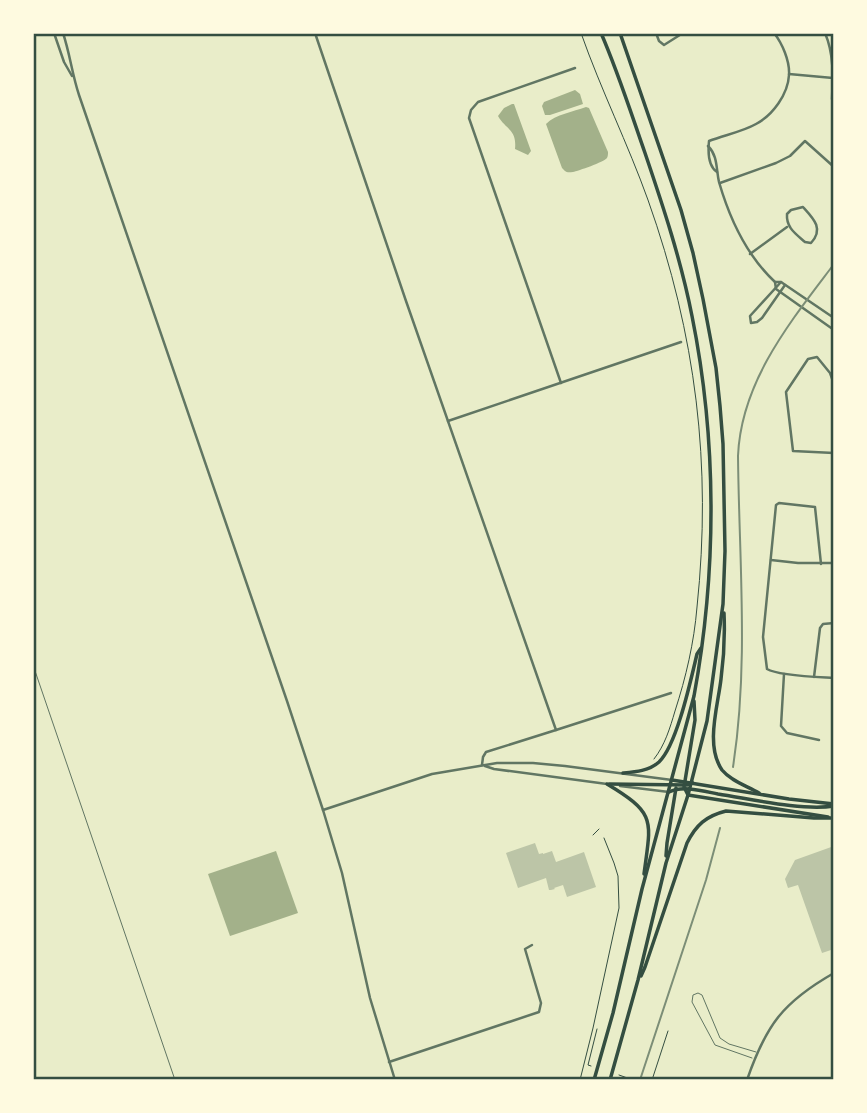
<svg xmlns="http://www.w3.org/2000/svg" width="867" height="1113" font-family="'Golos Text',sans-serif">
	<rect width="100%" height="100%" fill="#e9edc9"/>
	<g fill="#a3b18a">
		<path d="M575,90l5,4 3,10 -33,11h-5l-3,-9 2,-4z"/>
		<path d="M512,104h2l17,47 -3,4 -13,-6c2,-20 -9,-19 -17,-33l6,-8z"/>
		<path d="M586,107l3,1 19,44c0,2 0,4 -1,6 -3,4 -29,13 -34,14 -7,1 -7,0 -11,-4l-16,-44c10,-10 27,-12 40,-17z"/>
		<path d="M276,851l22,62 -68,23 -22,-62z"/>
	</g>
	<g fill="#bcc5a7">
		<path d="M535,843l4,11 4,-1v1l9,-3 4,11 28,-10 12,35 -29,10 -4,-12 -9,3 1,1 -4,1h-2l-3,-12 -28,10 -12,-35z"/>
		<path d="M834,846v103l-12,4 -24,-68 -10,3 -3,-9 10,-19z"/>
	</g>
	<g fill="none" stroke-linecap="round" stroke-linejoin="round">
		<g stroke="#344e41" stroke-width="1">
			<path d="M581,33c20,57 47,111 67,167 48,135 64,265 49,407 -3,36 -11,70 -22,104 -5,17 -10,34 -21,48"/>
			<path d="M593,835l6,-6"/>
			<path d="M591,1066l-3,-1 9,-36"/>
			<path d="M619,1075l14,5"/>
			<path d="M580,1080l13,-52 26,-120 -1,-32 -4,-13 -10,-25"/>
			<path d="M652,1080l16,-49"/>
		</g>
		<g stroke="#617663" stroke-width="1">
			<path d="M33,665l142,415"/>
			<path d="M752,1058l-37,-13 -23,-43 1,-7 5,-2 4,2 18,43 9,6 27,8"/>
		</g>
		<g stroke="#617663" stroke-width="2.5">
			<path d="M315,33l91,268 150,429 -70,22 -3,5 -1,8"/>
			<path d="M656,33l3,8 5,4 19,-12"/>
			<path d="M825,33c9,21 8,43 7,66l2,1"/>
			<path d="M789,74l44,4"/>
			<path d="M720,183l56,-20 14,-7 15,-15 29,26"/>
			<path d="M803,207c11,12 21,22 8,36l-6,-1c-9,-8 -19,-14 -18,-28l4,-4z"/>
			<path d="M750,254l37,-27"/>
			<path d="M781,282l-31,34 1,7 6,-1 5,-4 23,-33"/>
			<path d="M561,383l-92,-265 2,-8 7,-8 97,-34"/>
			<path d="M834,384l-4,-11 -13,-16 -9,2 -22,33 7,59 41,2"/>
			<path d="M448,421l233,-79"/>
			<path d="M771,560l27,3h36"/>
			<path d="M821,564l-6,-57 -36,-4 -3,2 -13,132 4,32c12,7 51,8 67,9"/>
			<path d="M784,674l-3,52 6,7 32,7"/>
			<path d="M814,677l6,-49 3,-4 11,-1"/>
			<path d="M556,730l115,-37"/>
			<path d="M389,1062l150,-50 2,-9 -16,-54 7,-4"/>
		</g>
		<g stroke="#617663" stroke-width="2.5">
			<path d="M54,33l10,29 8,14"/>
			<path d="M63,33c7,21 9,41 16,62l208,606 36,109 19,63 28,125 25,82"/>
			<path d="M708,146c10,10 8,23 11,36 11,38 27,73 56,100l1,7 58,41"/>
			<path d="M717,172c-9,-6 -9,-21 -8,-31 15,-6 33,-9 47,-17 17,-9 32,-30 33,-49 1,-14 -7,-32 -15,-42"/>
			<path d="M775,282h6l53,36"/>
			<path d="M485,766l9,3 113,15"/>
			<path d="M620,786l49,6"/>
			<path d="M323,810l109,-36 65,-11h36l32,3 107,14"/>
			<path d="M747,1080c19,-55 36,-78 87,-107"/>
		</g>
		<g stroke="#344e41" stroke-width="3.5">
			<path d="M672,780l117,19 45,5"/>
			<path d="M688,795l140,22"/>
		</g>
		<g stroke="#344e41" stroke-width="3.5">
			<path d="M724,613c1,22 0,44 -3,66 -3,27 -16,66 1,91 9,11 25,16 37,23"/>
			<path d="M623,773c12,-1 26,-2 36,-11 18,-17 32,-83 38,-108l4,-6"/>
			<path d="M607,784c50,30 44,36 37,90"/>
			<path d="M609,784l78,1 5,-3"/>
			<path d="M669,792c14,-7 34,-1 49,2 33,5 84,17 116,12"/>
			<path d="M688,795l-4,-8 11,-67 -1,-19"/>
			<path d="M666,856l1,-13 9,-55"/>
			<path d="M641,976l4,-9 42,-124c9,-18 19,-27 39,-32l88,7h19"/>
			<path d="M594,1080l19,-67 29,-124 52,-193c23,-125 23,-256 -2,-380 -11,-56 -29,-110 -47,-163 -14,-40 -27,-81 -44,-120"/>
			<path d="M610,1080l28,-100 28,-117 22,-68 19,-74 16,-117 2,-53 -2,-107 -3,-38 -4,-38 -13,-69 -10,-46 -12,-43 -61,-177"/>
		</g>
		<g stroke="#7c8e77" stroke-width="2">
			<path d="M733,767c16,-103 6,-207 5,-311 3,-75 53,-135 96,-192"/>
			<path d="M640,1080l66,-200 14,-52"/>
		</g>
	</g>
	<rect width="867" height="1113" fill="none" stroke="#fefae0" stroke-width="70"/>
	<rect x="35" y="35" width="797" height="1043" fill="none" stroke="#344e41" stroke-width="2.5"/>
</svg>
